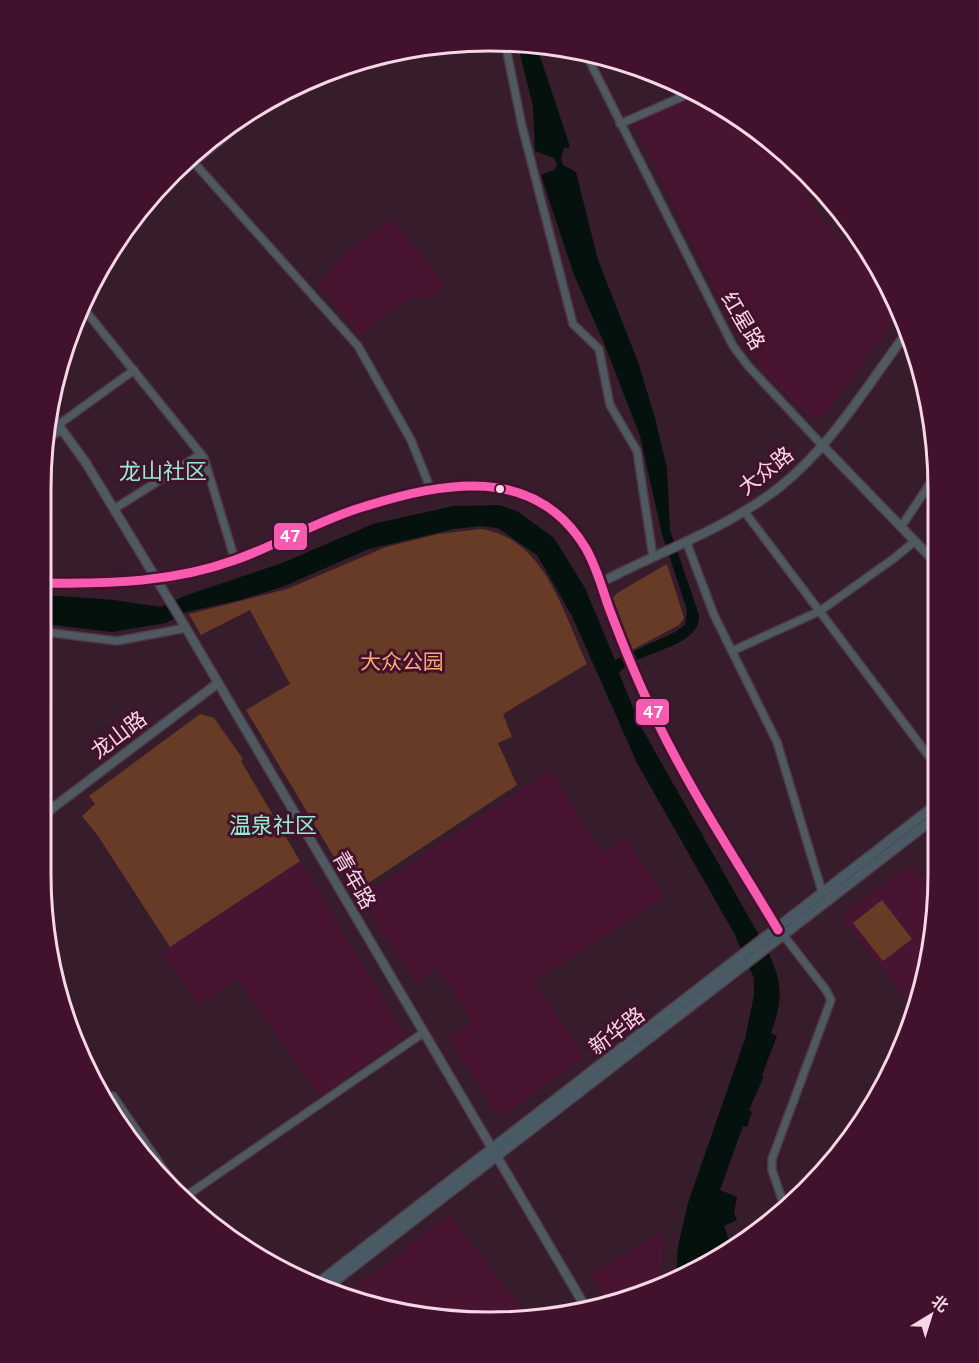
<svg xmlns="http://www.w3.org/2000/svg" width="979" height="1363" font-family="'Public Sans','Noto Sans SC',sans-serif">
	<rect width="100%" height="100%" fill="#371c2c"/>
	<g fill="#481432">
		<path d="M696,92l67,41 26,25 33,62 55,53 24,39 -78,105h-13l-36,-34 -16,-20 -33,-53 -92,-188z"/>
		<path d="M390,218l57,68 -21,14 -8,-5 -15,9 -2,-2 -41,34 -42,-51 16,-14 -3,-5z"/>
		<path d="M551,770l50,83 24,-15 39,58 -131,86 53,74 -82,59 -11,-7 -45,-70 25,-16 -35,-53 -23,14 -56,-85z"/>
		<path d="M300,861l106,175 -86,60 -83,-117 -38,25 -38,-51z"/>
		<path d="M912,864l26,31 -15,94 -7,21 -75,-93z"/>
		<path d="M449,1214l72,93 -4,4 7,8h-93l-75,-23 2,-2 -4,-5z"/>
		<path d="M658,1233l6,10 -5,46 -52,14 -17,-28z"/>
	</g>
	<g fill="#683b26">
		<path d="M481,529c64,9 82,84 106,135l-84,50 9,23 -14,6 19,42 -162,107 -109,-182 44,-26 -40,-74 -49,25 -12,-21 98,-25 99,-42 52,-13z"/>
		<path d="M667,564l17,54 -5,7 -47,25 -20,-51 5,-6z"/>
		<path d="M200,714l14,4 29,41 -2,2 59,100 -130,86 -72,-111 -16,-20 13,-12 -6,-8z"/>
		<path d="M882,900l30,39 -29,22 -30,-38z"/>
	</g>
	<path fill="#05110c" d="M517,42l19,2 34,103 -6,1 -3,10 2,7 13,7 22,88 40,102 17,56 12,50 3,62 29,85c2,34 -64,36 -80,58l21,52 124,219c18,36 21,50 7,89l6,3 -15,39 2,1 -15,34 3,2 -5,15 -4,-1 -23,64 17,7 -3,16 3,7 -13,6 7,19 -55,34 2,-33 10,-43 57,-164 9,-44v-17l-20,-45 -97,-170 -65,-147 -35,-61 -39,-27 -18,-2 -26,3 -85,20 -87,38 -42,13 -54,12 -20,11 -54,9 -67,-8 1,-29 68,5 47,7 26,-12 95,-32 91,-39 80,-18 46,-1 18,6 37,27 31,50 30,72 60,-28 10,-7 2,-15 -25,-76 -22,-98 -36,-93 -30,-68 -33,-100 13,-5 3,-5 -3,-7 -19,-7 -2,-44z"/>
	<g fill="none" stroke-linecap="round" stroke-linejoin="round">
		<g stroke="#4f3945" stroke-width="10">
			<g id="minor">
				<path d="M505,42l17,84 51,198 26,25 11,56 27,46 16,106"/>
				<path d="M585,52l148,294 16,21 74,79"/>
				<path d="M620,124l75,-33"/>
				<path d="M189,157l169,189 53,94 20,50"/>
				<path d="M84,309l120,149 31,102"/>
				<path d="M58,425l76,-55"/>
				<path d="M49,437l13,-7"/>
				<path d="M114,509l87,-55"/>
				<path d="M744,511l193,256"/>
				<path d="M901,527l34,-51"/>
				<path d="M686,541l28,74 63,127 46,153"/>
				<path d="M46,583l111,-2"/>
				<path d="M45,632l72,9 69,-13"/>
				<path d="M732,651l88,-40 73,-52 22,-18"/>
				<path d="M784,936l42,54 5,10 -59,159v11l14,41"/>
				<path d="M113,1096l74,107"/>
				<path d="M183,1198l240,-165"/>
			</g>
		</g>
		<g stroke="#4f3945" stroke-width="11">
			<g id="tertiary">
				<path d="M171,180l103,-84"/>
				<path d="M49,412l37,51 94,155 406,690"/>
				<path d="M823,446l112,116"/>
				<path d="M157,581c27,-6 53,-11 79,-21 38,-14 74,-34 112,-48 31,-12 64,-19 96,-24 48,-9 90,3 124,38 36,37 49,112 72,160 40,84 91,164 138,244"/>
				<path d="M600,583c60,-32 127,-54 181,-97 52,-42 87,-102 127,-155"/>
				<path d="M42,816l176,-133"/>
			</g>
		</g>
		<g stroke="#4f3945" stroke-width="12">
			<g id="secondary">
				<path d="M317,1284l620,-480"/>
				<path d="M327,1287l610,-471"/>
			</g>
		</g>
		<use href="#minor" stroke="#4e5962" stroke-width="7"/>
		<use href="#tertiary" stroke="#4e5962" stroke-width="8"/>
		<use href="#secondary" stroke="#495a65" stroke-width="9"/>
		<g stroke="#42112d" stroke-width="14">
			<path id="bus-1" d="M46,583c65,1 128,-1 189,-23 45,-16 86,-41 131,-54 78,-24 168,-42 219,41 11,18 17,41 24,61 14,37 28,72 45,107 35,74 82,144 124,215"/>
		</g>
		<use href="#bus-1" stroke="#f75aaf" stroke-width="9"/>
	</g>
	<circle fill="#f7d6e5" stroke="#42112d" stroke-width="2" cx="500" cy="489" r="5"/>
	<g text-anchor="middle" stroke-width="6" stroke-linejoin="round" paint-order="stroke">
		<g font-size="21" fill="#f7d6e5" stroke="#42112d">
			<text transform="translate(743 321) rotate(59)" y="7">红星路</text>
			<text transform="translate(766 471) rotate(-38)" y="7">大众路</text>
			<text transform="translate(119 735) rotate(-37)" y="7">龙山路</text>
			<text transform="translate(354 880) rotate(60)" y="7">青年路</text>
			<text transform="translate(617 1031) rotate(-37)" y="7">新华路</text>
		</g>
		<g font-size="21" fill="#fda676" stroke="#42112d">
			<text x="402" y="669">大众公园</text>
		</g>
		<g font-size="22" fill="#92eecd" stroke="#42112d">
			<text x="163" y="479">龙山社区</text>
			<text x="273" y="833">温泉社区</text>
		</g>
	</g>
	<path d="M0 0H979V1363H0ZM489 51H490A438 438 0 0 1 928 489V874A438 438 0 0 1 490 1312H489A438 438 0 0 1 51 874V489A438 438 0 0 1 489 51Z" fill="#42112d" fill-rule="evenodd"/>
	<path fill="none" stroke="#f7d6e5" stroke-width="3" d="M489 51H490A438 438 0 0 1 928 489V874A438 438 0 0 1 490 1312H489A438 438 0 0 1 51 874V489A438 438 0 0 1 489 51Z"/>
	<g stroke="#42112d" stroke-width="2">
		<rect x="273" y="522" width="35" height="29" rx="6" fill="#f75aaf"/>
		<rect x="635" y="698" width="35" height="28" rx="6" fill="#f75aaf"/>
	</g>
	<g font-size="16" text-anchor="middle" font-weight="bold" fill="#fff">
		<text x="290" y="542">47</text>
		<text x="653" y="718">47</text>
	</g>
	<g transform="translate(931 1315) rotate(38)" stroke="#42112d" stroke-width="4.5" paint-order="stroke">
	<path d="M0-4.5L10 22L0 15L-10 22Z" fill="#f7d6e5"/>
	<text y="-9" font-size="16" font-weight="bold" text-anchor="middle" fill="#f7d6e5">北</text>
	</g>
</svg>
